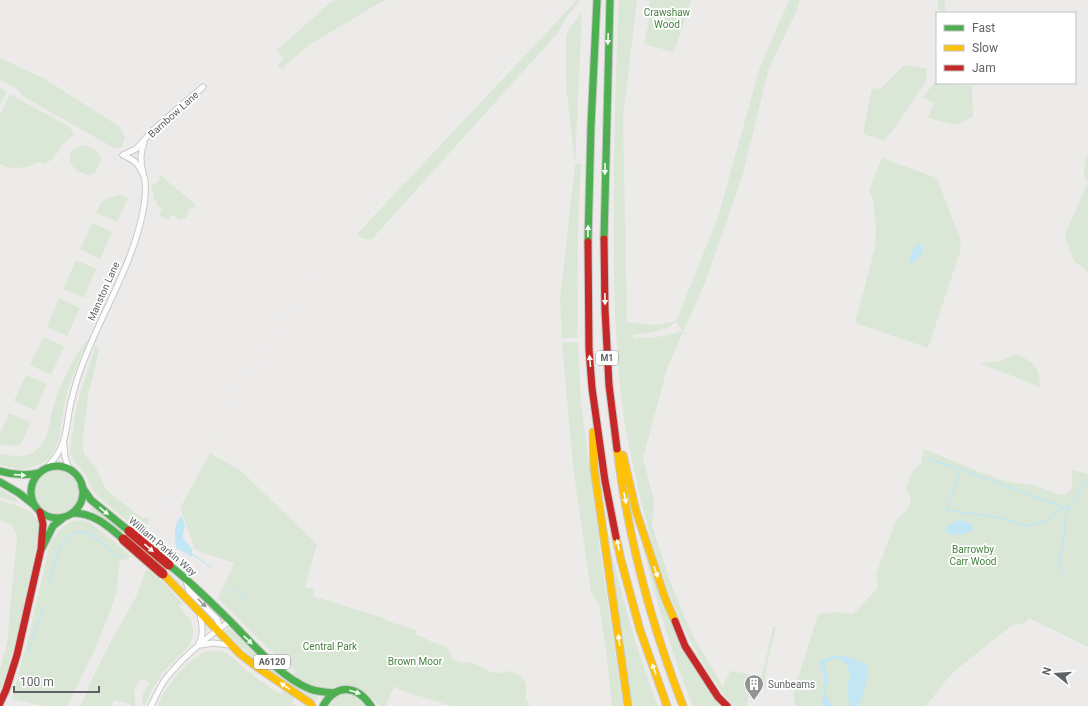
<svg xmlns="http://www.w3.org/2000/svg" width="1088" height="706" font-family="Roboto,sans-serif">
	<rect width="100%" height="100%" fill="#edebe9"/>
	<g fill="#dae7d6" fill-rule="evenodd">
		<path d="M338,0h48l-12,6 -63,38 -27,22 1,5 -8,-6 7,-6 -7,-9 53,-47z"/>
		<path d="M577,0h2v2l-11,13 -12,20 -184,204c-7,1 -10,0 -15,-5z"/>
		<path d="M619,0h18l-14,118 4,204 30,3 19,-4 42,-104 41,-147 30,-70h11l-3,10 -28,58 -27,109 -36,103 -39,89 -24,89 11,43 -2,24 19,59 21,50 31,53 7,-16 32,5 11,-49h3l-10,42 -1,12 1,12 -1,2 -1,-13 -4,1 -2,-2 -1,-3 -5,1 2,15 -5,-1 -2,13h-14c-50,-61 -76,-137 -94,-213 -4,-20 -9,-41 -13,-61 -2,-12 -3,-24 -5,-36 -5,-48 -7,-95 -7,-143 -1,-84 1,-169 5,-253zM676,322l7,10h-5l-13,4 -32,3v-4c16,-2 31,-3 43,-13z"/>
		<path d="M649,0h42l-17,52 -30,-8 5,-24z"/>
		<path d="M938,0h7v13l-7,-4z"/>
		<path d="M582,12l-7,152h6l-3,62 -1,112h-15l-2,-37 15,-137 -9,-79v-50l11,-17z"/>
		<path d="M0,58l45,21 75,48 5,11 -4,10h-7l-93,-53 -3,-5 -18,-11z"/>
		<path d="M904,65l23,3 -1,13 -25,38 -17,22 -21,-7 9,-46 8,1z"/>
		<path d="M934,83l38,3 1,31 -17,8 -28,-7 6,-15 -11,-6z"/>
		<path d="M0,88l7,4 -7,13z"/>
		<path d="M10,94l60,33 4,9c-11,3 -13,15 -21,22 -2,2 -5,4 -8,6l-6,-2c-12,6 -27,9 -39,2v-49z"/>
		<path d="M86,145c4,3 11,5 14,10 2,4 -2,15 -6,18 -2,1 -4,2 -6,2l-11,-4 -7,-8v-11l10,-6z"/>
		<path d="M1088,155v26l-4,-4 1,-18z"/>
		<path d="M883,156l4,4 50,18 23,61 1,10 -33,99 -73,-25 20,-75 1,-20 -3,-28 -4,-10z"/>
		<path d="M159,176h2l34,28 -1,4 -5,1 -1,3 1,2 -2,1 -1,3 -7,2 -5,-5h-2l-3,3 -4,1 -5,-3 -1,-3 3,-2 -2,-4 -3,-2 -1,-5 -3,-2 1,-3 -3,-5 1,-6h3l4,-3z"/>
		<path d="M1088,182v90l-14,-11 -9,-25 5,-13z"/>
		<path d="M119,195l9,3 -11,24 -21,-9 5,-11 10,-5z"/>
		<path d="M92,223l20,9 -12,27 -20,-10z"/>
		<path d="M76,260l20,9 -12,29 -21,-9z"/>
		<path d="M59,298l21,10 -13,28 -20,-9z"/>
		<path d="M43,337l21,9 -13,29 -21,-10z"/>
		<path d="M89,339l-7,14 -13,33 -5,20 -5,33 -4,11 -5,7 -9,7 -18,6 -23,-5v-11c14,2 26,5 38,-5 10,-9 11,-25 14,-37 6,-22 21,-58 37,-73z"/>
		<path d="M578,342l3,62 18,133 -1,1 25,168h-11l-6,-55 -7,-47 -8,-13 -18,-124 -11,-124z"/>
		<path d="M96,345l3,6 -11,45 -5,41v11l1,6 12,14 8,18 5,6 33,26 7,-1 -2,11 -4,6 -41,-34 -9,-10 -8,-17 -11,-12 -4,-7 1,-13 6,-36 3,-11 14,-43v-2z"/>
		<path d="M1016,353c17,11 24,12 24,34l-61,-24 20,-1z"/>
		<path d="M26,375l21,9 -12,27 -21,-10z"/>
		<path d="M9,413l22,9 -10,22 -9,2 -12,-1v-12z"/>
		<path d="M924,449l53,22 31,11 25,3 24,9 9,1 6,-8v-17l16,4v173l-59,-29 -4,5 -14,3 -60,48 -25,32h-131l-2,-12 25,-80 19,-2 16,2 25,-26 -2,-14 20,-54 13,-12 2,-11 -5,-8 7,-19 8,-6z"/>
		<path d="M210,453l31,18 76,73 -12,43 9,3 -1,6 73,23 1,2 29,9 -1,5 8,2 7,4 17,6 5,11 7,4 12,1 8,3 12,6 8,1 12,-2 8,4 5,5 2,4v15l4,7h-79l-45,-14 -8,-3 -4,-3 -8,20h-6l-11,-11 -33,-7 -8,1h-28l18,8 -3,6 -16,-12 -7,11 5,4h-140c7,-17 29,-45 46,-53 5,-3 15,-3 21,-1 8,4 15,12 22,18 10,8 23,17 35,24l6,-10c-22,-16 -43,-33 -63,-53l4,-3c6,1 8,6 12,10 14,16 29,30 46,42l3,2 7,-11c-29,-22 -53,-47 -78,-73l16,-35 -39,-13 -15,-42z"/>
		<circle cx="57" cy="492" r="22"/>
		<path d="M0,489l17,10v3l-17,-5z"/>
		<path d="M0,501c18,5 37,7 40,29l-23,105 -15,52 -2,2v-20l7,-26 10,-107 -5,-11 -12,-5z"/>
		<path d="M92,507l23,17 47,40 48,50 -1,2 -113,-103 -6,-3z"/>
		<path d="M602,511c15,66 31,132 56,195h-27z"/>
		<path d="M83,520l8,3 39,32 -1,3 -9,3 -4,34 -20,52 -29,59h-25l-30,-7 17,-65 21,-91 11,-15 12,-7z"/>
		<path d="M637,521l66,161 17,24h-27c-24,-60 -42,-121 -56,-185z"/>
		<path d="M147,569l16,13 20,22 -4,2c12,13 20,24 9,41l-28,28 1,1 -10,15 -6,15c-8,-6 1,-17 5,-24l-9,-3 -7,12c3,5 -1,9 2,15h-5l-1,-2 -16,-4 -2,6h-32l23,-50 33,-59 7,-20z"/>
		<path d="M349,693l7,2 11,11h-40c5,-9 12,-12 22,-13z"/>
	</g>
	<g fill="#c2e6f4">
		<path d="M920,244l1,1 2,5 -5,9 -6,4 -3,-2c1,-7 3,-15 11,-17z"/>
		<path d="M181,516h1l3,10 -2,6v6l9,11v6l-1,1 -15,-8c-1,-11 -3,-25 5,-32z"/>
		<path d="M959,520l8,2 6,3 -1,6c-10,4 -17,6 -26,1l-1,-3 4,-4z"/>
		<path d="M836,656l6,1 1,-1c5,0 8,3 12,4 4,2 9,1 12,4 4,5 -5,35 -9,42h-9c0,-3 -1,-11 -1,-14l-2,-2c0,-5 0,-1 2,-6 2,-7 2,-11 -1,-18 -2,-5 -6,-7 -12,-7 -5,0 -8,2 -11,6l5,15 -4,8 1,5 2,7 5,6h-10l-2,-4 3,-4 -1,-1c1,-4 1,-6 0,-10 0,-4 2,-7 0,-12 0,-3 -3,-6 -3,-9 -2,-8 10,-9 16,-10z"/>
	</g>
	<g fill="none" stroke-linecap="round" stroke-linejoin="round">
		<g stroke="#c2e6f4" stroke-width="1.5">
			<path d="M930,459l65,23 73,27"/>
			<path d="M960,470l-14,40 56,8 24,8 22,-5 14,-14"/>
			<path d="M191,556l1,-2 19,13"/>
			<path d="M1063,573l-4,-9 6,-36v-12l6,-14 12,-16 5,-5"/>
			<path d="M49,585c4,-18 13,-66 42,-50 10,6 18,15 27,22l5,-1"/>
			<path d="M234,589l11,10"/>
			<path d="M28,653l16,-46"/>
		</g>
		<g stroke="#cac9c9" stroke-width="7">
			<g id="street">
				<path d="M123,155l13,-6 16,-18 51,-44"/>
				<path d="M143,172c-3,-10 -3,-19 1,-29"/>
				<path d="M64,444l1,13 4,12"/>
				<path d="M45,469c20,-19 20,-32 24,-57 3,-16 7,-30 12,-44 20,-55 53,-104 63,-162 1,-8 3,-21 0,-30 -2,-4 -6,-12 -10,-15 -3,-2 -7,-4 -11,-6"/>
				<path d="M186,581l3,10 28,28 3,9"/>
				<path d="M199,643c5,-8 3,-19 1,-29"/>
				<path d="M201,645l12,-2 16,2"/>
				<path d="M151,706c4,-8 8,-17 13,-25 17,-23 42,-43 66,-60"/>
			</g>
		</g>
		<g stroke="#c8c8c8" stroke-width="9">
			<g id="fast">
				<path d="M604,239l6,-239"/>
				<path d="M588,242l3,-117 6,-125"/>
				<circle cx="57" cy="492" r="26"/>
				<path d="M0,471c13,4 25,5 39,2"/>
				<path d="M0,482l19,11 15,12"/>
				<path d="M82,487l9,13 38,31"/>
				<path d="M73,513c21,0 35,13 50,26"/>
				<path d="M42,548l11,-22 10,-8"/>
				<path d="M169,565c22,17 42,37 61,56 23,23 50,56 80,68 8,3 16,3 24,4"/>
				<path d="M323,706c13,-23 34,-21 48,0"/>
			</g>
		</g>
		<g stroke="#c8c8c8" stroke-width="9">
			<g id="slow">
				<path d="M593,432l1,36 34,238"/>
				<path d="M617,449c11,88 34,175 66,257"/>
				<path d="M623,455l13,56 29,87 10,23"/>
				<path d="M616,537l5,23 19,70 27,76"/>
				<path d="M163,574l77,80 17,13 53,36 2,3"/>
			</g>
		</g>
		<g stroke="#c8c8c8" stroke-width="9">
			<g id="jam">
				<path d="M604,239l1,71 4,75 8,64"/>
				<path d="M588,242l1,107 3,39 13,93 11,56"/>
				<path d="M675,621l10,25 33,51 9,9"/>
				<path d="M0,703l6,-13 11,-35 24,-106 2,-25 -3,-12"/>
			</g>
		</g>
		<use href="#street" stroke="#fcfcfc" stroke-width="5"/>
		<use href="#fast" stroke="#4caf50" stroke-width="7"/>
		<use href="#slow" stroke="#ffc107" stroke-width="7"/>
		<use href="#jam" stroke="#c62828" stroke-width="7"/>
		<path stroke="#e3e2e2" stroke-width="1.5" stroke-dasharray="1 5" stroke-linecap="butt" d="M76,706l84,-180 24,-45 25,-46 34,-55 39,-58 79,-102 82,-88 127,-132"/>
		<g stroke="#c2ae99" stroke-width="11" stroke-linecap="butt">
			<g id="jam-bridge">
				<path d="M129,531l40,34"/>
				<path d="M123,539l40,35"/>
			</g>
		</g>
		<use href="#jam-bridge" stroke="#c62828" stroke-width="9"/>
	</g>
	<defs><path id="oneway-solid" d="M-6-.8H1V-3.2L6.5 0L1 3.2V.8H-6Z"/></defs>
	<g fill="#f6fbf6">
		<use href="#oneway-solid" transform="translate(608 39) rotate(92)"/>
		<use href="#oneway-solid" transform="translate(605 169) rotate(91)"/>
		<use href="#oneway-solid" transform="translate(588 231) rotate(-89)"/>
		<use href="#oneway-solid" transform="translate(605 299) rotate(89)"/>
		<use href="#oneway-solid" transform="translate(590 361) rotate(-95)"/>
		<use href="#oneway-solid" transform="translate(20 475) rotate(4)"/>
		<use href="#oneway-solid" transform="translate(625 498) rotate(79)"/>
		<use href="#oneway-solid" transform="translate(104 511) rotate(39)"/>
		<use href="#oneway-solid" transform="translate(618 545) rotate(-102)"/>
		<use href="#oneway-solid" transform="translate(149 548) rotate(41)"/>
		<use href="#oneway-solid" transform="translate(656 572) rotate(72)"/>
		<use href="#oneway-solid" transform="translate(248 640) rotate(44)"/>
		<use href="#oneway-solid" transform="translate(619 640) rotate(-98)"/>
		<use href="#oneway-solid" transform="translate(654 669) rotate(-110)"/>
		<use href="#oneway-solid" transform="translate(285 686) rotate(-146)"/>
		<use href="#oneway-solid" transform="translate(355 692) rotate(18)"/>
	</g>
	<use fill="#96999a" href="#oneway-solid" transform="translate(202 603) rotate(45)"/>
	<defs>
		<g id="building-pin" transform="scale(1)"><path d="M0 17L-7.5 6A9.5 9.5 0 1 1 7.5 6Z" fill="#919394" stroke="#fff"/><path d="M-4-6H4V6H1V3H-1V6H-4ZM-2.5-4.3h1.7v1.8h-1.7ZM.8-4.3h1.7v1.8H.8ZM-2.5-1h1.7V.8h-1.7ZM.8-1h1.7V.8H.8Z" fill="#fff"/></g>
	</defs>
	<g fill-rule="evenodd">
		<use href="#building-pin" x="754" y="684"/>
	</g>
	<g text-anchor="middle" stroke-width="3.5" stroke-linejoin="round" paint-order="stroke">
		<g fill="#fff" stroke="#8f9294" stroke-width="1">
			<rect x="596" y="351" width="22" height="14" rx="3"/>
			<rect x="254" y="655" width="36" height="14" rx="3"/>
		</g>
		<g font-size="9" font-weight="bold" fill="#5f6366">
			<text x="607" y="361">M1</text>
			<text x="272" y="665">A6120</text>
		</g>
		<g font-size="10" fill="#447f3d" stroke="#fff">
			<text x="667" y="16">Crawshaw<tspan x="667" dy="12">Wood</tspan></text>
			<text x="973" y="553">Barrowby<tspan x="973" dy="12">Carr Wood</tspan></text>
			<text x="330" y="650">Central Park</text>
			<text x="415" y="665">Brown Moor</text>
		</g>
		<g font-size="10" fill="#5f6366" stroke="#fff">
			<text transform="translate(173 114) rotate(-42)" y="4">Barnbow Lane</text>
			<text transform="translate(103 291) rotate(-66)" y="4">Manston Lane</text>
			<text transform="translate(163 546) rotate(40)" y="4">William Parkin Way</text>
		</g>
		<g font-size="10" fill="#5f6366" stroke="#fff" text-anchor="start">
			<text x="768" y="688">Sunbeams</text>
		</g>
	</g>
	<rect x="936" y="12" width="140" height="72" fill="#ffffff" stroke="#bfc1c2"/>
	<rect x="944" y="25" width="20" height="6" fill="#4caf50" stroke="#bfc1c2"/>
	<text x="972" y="32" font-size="12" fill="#5f6366">Fast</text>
	<rect x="944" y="45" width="20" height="6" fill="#ffc107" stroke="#bfc1c2"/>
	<text x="972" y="52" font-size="12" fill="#5f6366">Slow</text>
	<rect x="944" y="65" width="20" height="6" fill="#c62828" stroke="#bfc1c2"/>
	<text x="972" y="72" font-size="12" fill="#5f6366">Jam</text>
	<g transform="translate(1056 674) rotate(287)" stroke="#ffffff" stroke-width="3" paint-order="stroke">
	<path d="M0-3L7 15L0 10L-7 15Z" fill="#5f6366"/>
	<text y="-6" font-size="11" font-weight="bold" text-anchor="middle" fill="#5f6366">N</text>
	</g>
	<path d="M14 686v6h85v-6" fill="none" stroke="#5f6366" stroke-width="2"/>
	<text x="20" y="686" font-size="12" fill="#5f6366" stroke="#ffffff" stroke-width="3" paint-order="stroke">100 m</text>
</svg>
